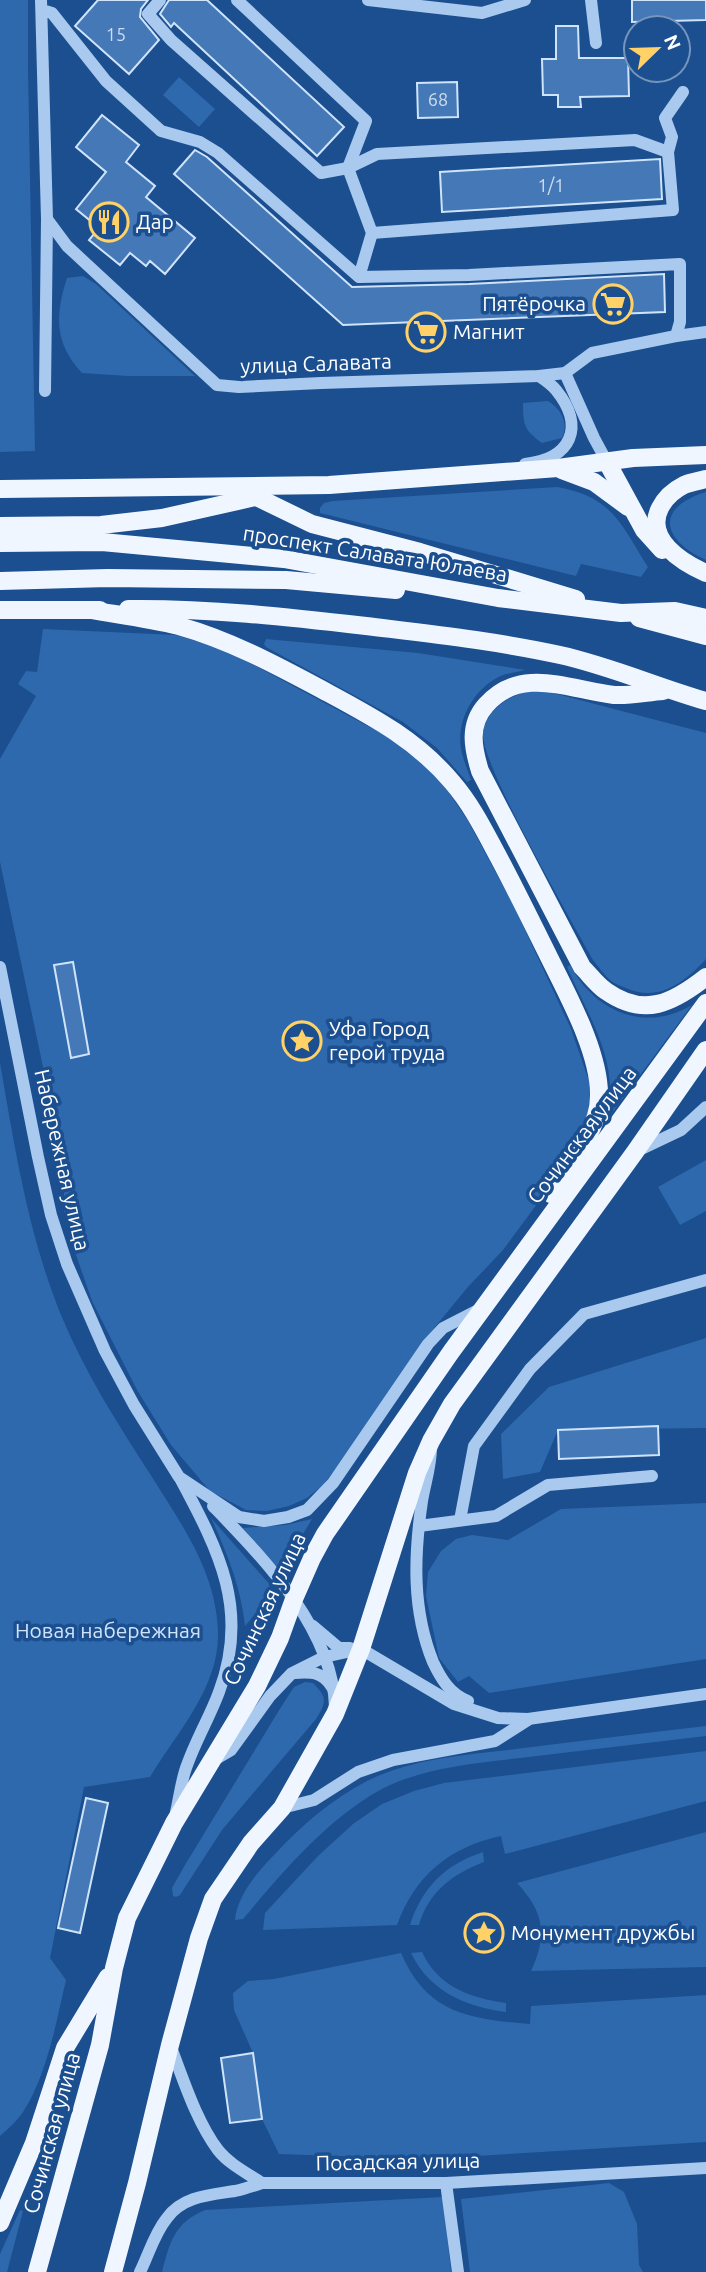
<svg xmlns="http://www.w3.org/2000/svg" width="706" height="2272" font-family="Ubuntu,sans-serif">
	<rect width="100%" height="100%" fill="#1b4f8f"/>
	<g fill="#2e69ad">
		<path d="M0,0h28v68l7,383 -35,1z"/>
		<path d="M179,77l36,32 -16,18 -36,-32z"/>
		<path d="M83,276l13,8 99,92h-67l-46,-3c-28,-30 -27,-58 -15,-95z"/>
		<path d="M548,401c13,8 21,22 14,37l-20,5c-18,-13 -19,-18 -19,-40z"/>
		<path d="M557,487c56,10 63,36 91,80l-7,10 -60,-13 -5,12 -256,-63v-5l4,-5 9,-2z"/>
		<path d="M706,492v68c-44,-20 -52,-52 0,-68z"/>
		<path d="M43,629l133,6 48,14 168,90 33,26 23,26 20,30 45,83 58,125 18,52 1,16 -3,20 -12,31 -18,29 -54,73 -36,38 -32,39 -90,130 -22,28 -16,13 -18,8 -22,5 -21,-1 -36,-19 -39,-46 -34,-55 -45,-89 -18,-52 -10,-36v-46l-64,-305v-103l36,-63 -18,-12 8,-13 11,1z"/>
		<path d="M266,639l152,14 107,17c-7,2 -15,3 -22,5 -29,12 -49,47 -41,78 2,9 6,18 9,27l-4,2 -30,-34 -34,-26 -137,-75 -2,-3z"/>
		<path d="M529,691l20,1 157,41v226c-21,23 -48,44 -80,29 -5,-2 -11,-4 -15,-7 -7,-6 -12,-14 -18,-21 -20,-37 -114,-198 -110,-228 4,-23 26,-36 46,-41z"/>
		<path d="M570,965c25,47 75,68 122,40l-88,119c2,-9 6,-18 6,-27 3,-46 -26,-90 -43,-130z"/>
		<path d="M0,1063c15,86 28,171 61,252 24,58 58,111 91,162 30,48 64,95 66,154 2,56 -41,101 -68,146l-66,10 -34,171 16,22c-10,43 -19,95 -43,132 -6,9 -15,17 -23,24z"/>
		<path d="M706,1160v51l-26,14 -22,-38z"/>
		<path d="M706,1338v90l-148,2 -18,42 -37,7 -2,-45 48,-47z"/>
		<path d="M706,1503v156l-217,34 -20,-17 -11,6 -19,-24 -13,-62 2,-24 13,-21 15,-12 16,-4 36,5 53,-31z"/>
		<path d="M211,1518l61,69 -11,20 -16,19c-4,-39 -18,-73 -34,-108z"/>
		<path d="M312,1519l-31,52 -38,-43 43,-3z"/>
		<path d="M305,1682l8,1c14,14 14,19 3,36l-94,111 -42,65 -4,2 -3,-1 -1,-8 13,-23 96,-158 13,-20z"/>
		<path d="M706,1726v10c-56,7 -113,13 -169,20 -55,7 -115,9 -164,38 -51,31 -92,80 -130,125l-8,1c2,-25 24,-50 41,-67 27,-29 55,-53 91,-72 46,-23 99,-26 149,-32 64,-8 127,-16 190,-23z"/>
		<path d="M706,1751v50l-201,53 -4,-18c-52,11 -86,40 -104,89l-134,5 2,-17 53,-57 35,-32 29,-20 32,-13 30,-8z"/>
		<path d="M706,1832v135l-175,4c17,-36 13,-59 -14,-88z"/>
		<path d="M483,1852l1,10c-31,12 -55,29 -65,63h-9c12,-38 36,-61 73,-73z"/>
		<path d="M422,1952c16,35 49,46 84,51v9c-40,-5 -77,-21 -95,-59z"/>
		<path d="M401,1953c26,61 69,66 129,71l1,-18 175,-11v147l-280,17 -147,-5 -17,-35 -9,-66 -19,-43 -1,-17 15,-12 26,-2z"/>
		<path d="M609,2183l15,9 13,32 2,41 4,7h-173l-9,-73z"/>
		<path d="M443,2197l8,75h-289c8,-30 12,-49 43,-62z"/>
		<path d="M20,2210l3,1 -16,61h-7v-18z"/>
	</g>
	<g fill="#4478b7" stroke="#cfe3fa" stroke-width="2">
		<path d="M98,0h50l-7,9 -1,8 19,23 -30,34 -54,-48z"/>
		<path d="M169,0h38l137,127 -27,29 -143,-133 -3,4 -11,-13z"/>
		<path d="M632,0h74v20l-74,2z"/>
		<path d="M556,26h22l1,32h49l1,38 -49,1 1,10h-23v-12h-15l-1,-36h14z"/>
		<path d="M457,82l1,35 -40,1 -1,-35z"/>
		<path d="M102,115l37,30 -13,17 29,24 -9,11 49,41 -30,36 -15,-13 -4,5 -16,-13 -10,12 -31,-25 10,-12 -23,-19 30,-37 -30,-25z"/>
		<path d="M195,150l12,7 145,130 117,-3 195,-10 1,38 -322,13 -169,-151z"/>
		<path d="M660,159l2,40 -220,13 -2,-40z"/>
		<path d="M73,962l16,92 -18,4 -17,-93z"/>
		<path d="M658,1426l1,29 -100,4 -1,-29z"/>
		<path d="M86,1798l22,5 -28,130 -22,-5z"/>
		<path d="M253,2053l9,66 -32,4 -9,-65z"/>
	</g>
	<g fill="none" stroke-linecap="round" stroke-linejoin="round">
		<g stroke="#a9c9ee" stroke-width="12">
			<path d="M41,0l6,219 20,27 150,139 22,2 82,-4 218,-7 26,-3 27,-20 84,-17 4,-14v-58l-211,11 -110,2 -141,-124 -18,-11 -39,-11 -55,-50 -54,-68 -10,-3"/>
			<path d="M160,0l-12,14 23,26 150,133 27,-5 29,-14 258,-14 33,12"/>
			<path d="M237,0l129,121 -18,47 24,65 -13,44"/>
			<path d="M368,0l114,13 43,-13"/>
			<path d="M591,0l5,43"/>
			<path d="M372,233l301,-23 -5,-58 4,-15 -7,-19 18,-26"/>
			<path d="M676,336l30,-4"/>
			<path d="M565,373l29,65 13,24"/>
			<path d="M45,391l2,-172"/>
			<path d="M525,464c46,-5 61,-37 31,-74 -4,-5 -11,-10 -17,-14"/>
			<path d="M0,967l38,190 13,58 16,49 38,87 29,54 45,72 60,40 25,4 24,-4 19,-7 26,-27 95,-139 15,-16 37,-19"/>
			<path d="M639,1150l42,-20 25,-23"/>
			<path d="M431,1448c0,18 -6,35 -9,53 -8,55 -10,109 11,161 8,17 17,32 35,39"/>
			<path d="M213,1506c51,53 120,123 122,201"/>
			<path d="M460,1520l14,-74 56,-77 54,-55 122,-34"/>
			<path d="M419,1526l77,-10 52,-31 104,-9"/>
			<path d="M313,1626l26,22h11"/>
			<path d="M294,1673c17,-1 28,-2 38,14"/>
			<path d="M214,1760l17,-10 39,-54 22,-23 32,-16 37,-8 93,55 44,14 30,1 178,-25"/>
			<path d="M282,1808l32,-8 44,-28 35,-12 102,-19 33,-21"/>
			<path d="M176,1812c3,-13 5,-28 9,-41 9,-28 24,-52 34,-79 31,-81 0,-141 -38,-212"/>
			<path d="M170,2045c13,33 26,76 48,105 11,14 29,23 44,33h184l260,-15"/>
			<path d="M446,2183l12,89"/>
			<path d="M140,2272c9,-18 14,-38 27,-54 16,-22 43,-23 68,-27 9,-2 18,-5 27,-8"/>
		</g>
		<g stroke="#f0f6ff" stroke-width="18">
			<path d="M607,462l37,68 18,20"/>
			<path d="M562,470l32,12 34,25"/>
			<path d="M706,479c-7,2 -15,3 -22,6 -10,5 -19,13 -24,23 -16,31 23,55 46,65"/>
			<path d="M238,488l74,36 108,28 156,47"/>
			<path d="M0,489l329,-4 229,-17 75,-10 73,-3"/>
			<path d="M0,526l101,-1 61,-7 98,-22"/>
			<path d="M0,543l102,-1 182,17 214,39 123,15 54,-2 31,7"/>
			<path d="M0,581l108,-3 178,2 110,10"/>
			<path d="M128,609c80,-1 159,8 238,17 65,8 130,15 194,29 50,11 97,32 146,46"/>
			<path d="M0,610h100"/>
			<path d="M91,610c29,5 59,9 88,16 50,14 95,38 140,62 50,27 96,50 133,94 20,23 33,50 47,76 17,32 32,63 48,95 19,39 53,99 52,143 0,35 -30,71 -48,98"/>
			<path d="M639,618l67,18"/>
			<path d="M663,691c-15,1 -33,5 -49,4 -44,-5 -93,-30 -128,10 -18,20 -13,43 -6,66l102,196c8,8 15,18 24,24 38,27 67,12 100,-14"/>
			<path d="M0,2223l34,-80 31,-95 43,-71"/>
			<path d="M37,2272l63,-227 14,-77 13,-50 47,-95 83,-137 23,-48 14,-39 18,-41 13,-24 126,-182 255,-349"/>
			<path d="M113,2272l24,-89 33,-138 29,-107 14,-39 38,-56 31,-35 53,-94 26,-65 56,-176 14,-32 21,-37 183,-252 71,-102"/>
		</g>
	</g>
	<defs>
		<g id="restaurant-ring" transform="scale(2.0125)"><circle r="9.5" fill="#1b4f8f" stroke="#ffd166" stroke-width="1.5"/><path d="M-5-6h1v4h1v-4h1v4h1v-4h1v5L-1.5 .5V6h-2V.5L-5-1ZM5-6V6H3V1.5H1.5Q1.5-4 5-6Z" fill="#ffd166"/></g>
		<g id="supermarket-ring" transform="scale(2.0125)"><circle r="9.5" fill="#1b4f8f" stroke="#ffd166" stroke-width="1.5"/><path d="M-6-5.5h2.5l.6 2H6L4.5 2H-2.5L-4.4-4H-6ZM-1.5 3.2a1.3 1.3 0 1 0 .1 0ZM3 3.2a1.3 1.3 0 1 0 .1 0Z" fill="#ffd166"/></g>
		<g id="sight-ring" transform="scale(2.0125)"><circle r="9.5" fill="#1b4f8f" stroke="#ffd166" stroke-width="1.5"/><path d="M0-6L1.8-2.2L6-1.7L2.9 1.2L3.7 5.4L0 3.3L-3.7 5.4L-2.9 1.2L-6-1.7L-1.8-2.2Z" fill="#ffd166"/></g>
	</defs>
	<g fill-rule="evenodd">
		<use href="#restaurant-ring" x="109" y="222"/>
		<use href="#supermarket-ring" x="613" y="304"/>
		<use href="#supermarket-ring" x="426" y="332"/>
		<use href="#sight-ring" x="302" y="1041"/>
		<use href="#sight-ring" x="484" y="1933"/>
	</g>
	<g text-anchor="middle" stroke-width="7" stroke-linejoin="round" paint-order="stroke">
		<g font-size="18" fill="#d0dded">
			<text x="116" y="41">15</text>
			<text x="438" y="106">68</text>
			<text x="551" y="192">1/1</text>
		</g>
		<g font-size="21" fill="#fff" stroke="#1b4f8f" text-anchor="start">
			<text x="136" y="229">Дар</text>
			<text x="586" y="311" text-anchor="end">Пятёрочка</text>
			<text x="453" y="339">Магнит</text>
			<text x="329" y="1036">Уфа Город<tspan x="329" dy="24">герой труда</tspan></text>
			<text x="511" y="1940">Монумент дружбы</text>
		</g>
		<g font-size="21" fill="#fff" stroke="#1b4f8f">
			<text transform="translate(316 364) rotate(-2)" y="7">улица Салавата</text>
			<text transform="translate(375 554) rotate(9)" y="7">проспект Салавата Юлаева</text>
			<text transform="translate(582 1135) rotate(-53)" y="7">Сочинская улица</text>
			<text transform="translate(62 1160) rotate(77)" y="7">Набережная улица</text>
			<text transform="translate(265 1609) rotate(-65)" y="7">Сочинская улица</text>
			<text transform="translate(52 2133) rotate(-75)" y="7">Сочинская улица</text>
			<text transform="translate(398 2162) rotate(-1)" y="7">Посадская улица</text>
		</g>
		<g font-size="21" fill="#cfe3fa" stroke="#1b4f8f">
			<text x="108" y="1638">Новая набережная</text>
		</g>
	</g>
	<g transform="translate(657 49) rotate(67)"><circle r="33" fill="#1b4f8f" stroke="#7695bc" stroke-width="2"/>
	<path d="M0-5L12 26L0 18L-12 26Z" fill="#ffd166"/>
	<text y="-10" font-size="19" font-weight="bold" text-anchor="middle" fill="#ffffff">N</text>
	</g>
</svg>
